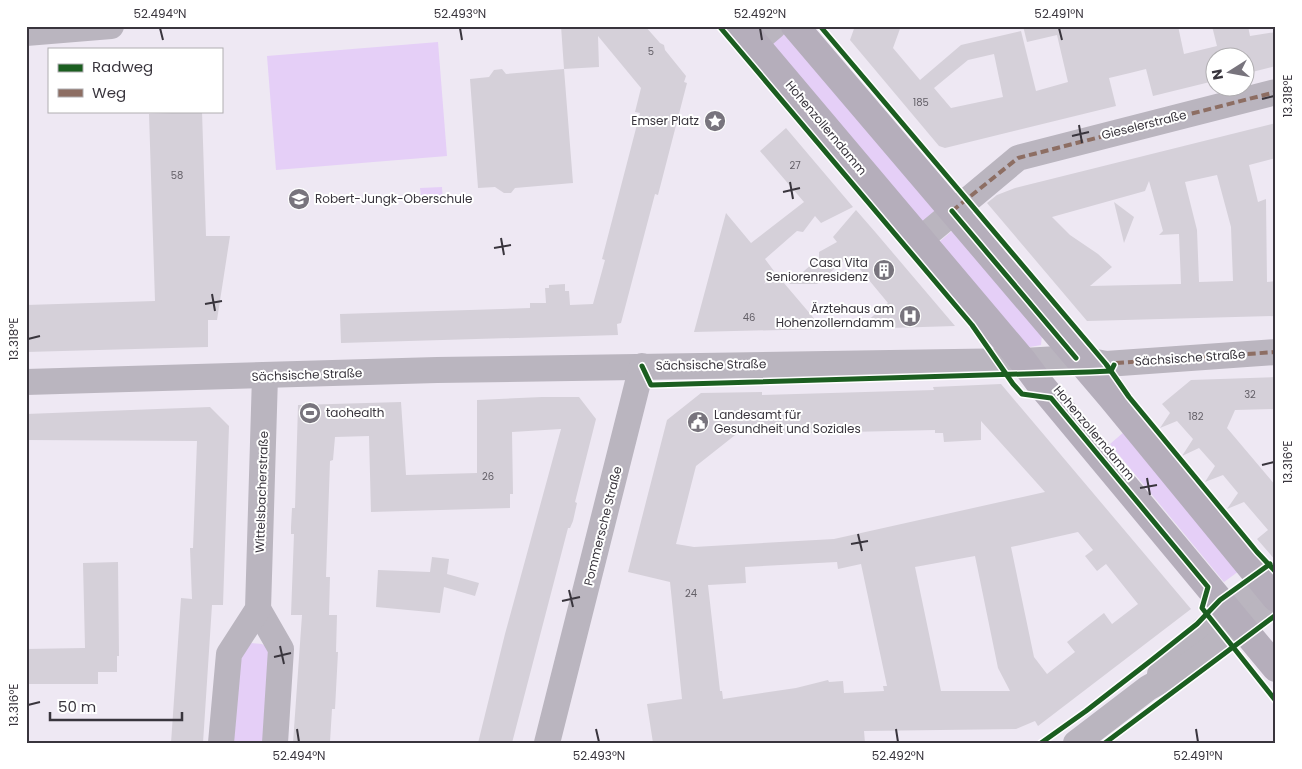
<svg xmlns="http://www.w3.org/2000/svg" width="1302" height="769" font-family="Poppins,sans-serif">
	<rect width="100%" height="100%" fill="#eee8f3"/>
	<g fill="#e5cff7">
		<path d="M780,29l156,181 -14,12 -153,-182z"/>
		<path d="M438,42l9,114 -171,14 -9,-114z"/>
		<path d="M442,187l1,15 -21,2 -2,-16z"/>
		<path d="M953,230l89,105 -1,10 -11,2 -5,-3 -86,-102z"/>
		<path d="M1124,432l115,139 -15,11 -114,-138z"/>
		<path d="M251,643l11,1 6,4v95h-37l6,-84z"/>
	</g>
	<g fill="#d5d0d9" fill-rule="evenodd">
		<path d="M561,26h84l15,17 4,2 1,5 21,26 -2,6 3,1 -29,112 -3,-1 -34,129 -4,1 1,11 -277,8 -1,-29 190,-6v-5h16l-1,-15h4v-3l16,-1v7h4l1,14 23,-1 12,-44 -3,-1 38,-146 -5,-1 6,-24 -43,-52 1,31 -35,2z"/>
		<path d="M855,26h46l-8,22 27,32 41,-35 60,-14 15,60 32,-9 -11,-47 -30,7 -4,-16h155l6,28 33,-8 -5,-20h36l2,10 26,-4v34l-32,8v-16h-30v23l-61,15 -7,-27 -16,4 -21,5 7,28 -171,42 -6,-2 -89,-106zM994,54l9,43 -52,11 -17,-20 34,-28z"/>
		<path d="M502,69l4,5 58,-5 9,114 -58,5 -4,5h-7l-9,-6 -17,1 -8,-109 19,-2 5,-7z"/>
		<path d="M172,111h30l4,125h24l-13,84h-9v27l-182,5v-47l129,-4 -6,-187 23,-1z"/>
		<path d="M1276,123v35l-27,7 9,37 8,-3 1,83 9,-1v35l-189,5 -100,-118 10,-8 18,-7zM1217,175l14,52 2,54 -34,1 -2,-52 -12,-48zM1149,181l14,50 -4,4 20,-1 2,50 -91,2 22,-19 -14,-13 -28,-19 -18,-18 93,-26z"/>
		<path d="M786,128l67,79 -32,16 -6,-7 -12,16 -6,-1 -32,28 9,12 -10,13 14,-8 45,53 -129,3 32,-119 25,30 53,-41 -44,-51z"/>
		<path d="M1114,202l20,15 -10,26z"/>
		<path d="M856,210l20,23 79,93 -97,3 30,-26 -39,-47 -32,28h-28l30,-26v-6l18,-10 -4,-5z"/>
		<path d="M1276,377v32l-41,1 -8,18 49,58v75l-19,-22 11,-9 -24,-28 -17,7 11,-16 -15,-18 -18,7 10,-16 -16,-18 -17,8 11,-17 -16,-18 -17,7 10,-15 -8,-9 29,-24z"/>
		<path d="M1001,384l190,225 -153,117 -3,-5 -19,8 -152,2 1,12h-212l-6,-39 35,-5 -12,-117 -42,-10 39,-152 34,-27 61,-1v3l172,-5 -1,-3zM981,421l64,71 -211,47 -140,8 -18,-3 20,-78 43,-34h22v2l174,-4v3h8l1,9 37,-2zM1078,532l15,18 -8,6 12,15 9,-7 32,40 -26,20 -8,-11 -37,29 8,10 -28,22 -13,-17 -23,-110zM975,556l23,112 12,23h-69l-26,-124zM837,562l1,7 23,-5 26,122h-4l1,5 -40,2 -1,-12 -14,1 -1,-2 -32,8 -73,11 -1,-8h-2l-12,-106 38,-2 -1,-16z"/>
		<path d="M542,397h37l17,22 -21,83 2,1 -4,18 -3,7h-2l-56,215h-34l27,-109 56,-205 -49,3 1,62h-3v14l-139,4 -2,-76 -34,1 -2,23 -3,1 -4,116h4l-1,38h8l-1,37h2l-3,57h-3l-2,33 -37,1 9,-128h-11l3,-81h-3v-7l1,-19h3l3,-103 103,-3 5,73 71,-2v-73z"/>
		<path d="M210,407l19,19 -6,179h-11l-9,138h-32l10,-145 11,1 -2,-51h3l4,-107 -171,-1v-26z"/>
		<path d="M432,557l17,2 -2,15 32,9 -4,13 -31,-9 -4,26 -64,-6 2,-37 52,2z"/>
		<path d="M118,562l1,94h-2v16h-19v12h-72v-35l59,-1 -2,-85z"/>
	</g>
	<g fill="none" stroke-linecap="round" stroke-linejoin="round">
		<g stroke="#bab5bf" stroke-width="26">
			<path d="M26,33l85,-7"/>
			<path d="M754,43l20,-17"/>
			<path d="M921,239l97,-81 258,-66"/>
			<path d="M26,382l411,-12 586,-9 53,-3 30,6 170,-12"/>
			<path d="M258,609l23,40 -6,94"/>
			<path d="M1160,674c30,-36 66,-64 104,-92"/>
			<path d="M221,743l8,-89 29,-45 7,-233"/>
			<path d="M547,743l95,-377"/>
			<path d="M1076,743l72,-55 41,-23 87,-64"/>
		</g>
		<g stroke="#b5aebb" stroke-width="28">
			<path d="M740,26l283,335 17,23 236,284"/>
			<path d="M795,26l316,371 165,201"/>
		</g>
		<g stroke="#8d6e63" stroke-width="4" stroke-dasharray="8 4" stroke-linecap="butt">
			<path d="M952,211l66,-53 258,-66"/>
			<path d="M1116,363l160,-11"/>
		</g>
		<g stroke="#fff" stroke-width="8">
			<g id="cycleway">
				<path d="M719,26l253,299 41,59 9,10 29,4 157,189 -6,21 74,93"/>
				<path d="M820,26l286,338 23,33 128,155 19,20"/>
				<path d="M952,211l124,147"/>
				<path d="M642,366l9,19 438,-13 22,-1 3,-6"/>
				<path d="M1041,743l45,-32 67,-52 44,-35 23,-24 50,-36"/>
				<path d="M1105,743l171,-128"/>
			</g>
		</g>
		<use href="#cycleway" stroke="#1b5e20" stroke-width="5"/>
	</g>
	<path fill="none" stroke="#39353d" stroke-width="2" d="M160,28l3,12M460,28l2,12M760,28l2,12M1059,28l3,12M1262,99l12,-3M1079,125l3,18M1072,136l17,-4M790,182l3,17M783,192l17,-4M501,238l3,17M494,248l17,-3M212,294l3,17M205,304l17,-3M28,339l12,-3M1262,465l12,-3M1147,478l3,17M1140,488l17,-3M858,534l4,17M851,544l17,-3M569,590l4,17M562,601l18,-4M280,646l4,18M274,657l17,-4M28,705l12,-3M297,729l2,13M596,729l3,13M896,729l2,13M1196,729l2,13"/>
	<defs>
		<g id="sight-disc" transform="scale(1.125)"><circle r="9.5" fill="#78747d" stroke="#fff"/><path d="M0-6L1.8-2.2L6-1.7L2.9 1.2L3.7 5.4L0 3.3L-3.7 5.4L-2.9 1.2L-6-1.7L-1.8-2.2Z" fill="#fff"/></g>
		<g id="school-disc" transform="scale(1.125)"><circle r="9.5" fill="#78747d" stroke="#fff"/><path d="M0-5L7-2L0 1L-7-2ZM-4 1L0 2.5L4 1V4Q0 6-4 4Z" fill="#fff"/></g>
		<g id="building-disc" transform="scale(1.125)"><circle r="9.5" fill="#78747d" stroke="#fff"/><path d="M-4-6H4V6H1V3H-1V6H-4ZM-2.5-4.3h1.7v1.8h-1.7ZM.8-4.3h1.7v1.8H.8ZM-2.5-1h1.7V.8h-1.7ZM.8-1h1.7V.8H.8Z" fill="#fff"/></g>
		<g id="hospital-disc" transform="scale(1.125)"><circle r="9.5" fill="#78747d" stroke="#fff"/><path d="M-5-5h3v3.5h4V-5h3V5h-3V1.5h-4V5h-3Z" fill="#fff"/></g>
		<g id="stadium-disc" transform="scale(1.125)"><circle r="9.5" fill="#78747d" stroke="#fff"/><path d="M0-5a6.5 5 0 1 0 0 10a6.5 5 0 1 0 0-10ZM-3.5-1.8h7v3.6h-7Z" fill="#fff"/></g>
		<g id="civic-disc" transform="scale(1.125)"><circle r="9.5" fill="#78747d" stroke="#fff"/><path d="M-.6-6.5H3V-4.5H.6V-3L4-1V1h2V6H-6V1h2V-1L-.6-3ZM-1.2 2.5V6h2.4V2.5Z" fill="#fff"/></g>
	</defs>
	<g fill-rule="evenodd">
		<use href="#sight-disc" x="715" y="121"/>
		<use href="#school-disc" x="299" y="199"/>
		<use href="#building-disc" x="884" y="270"/>
		<use href="#hospital-disc" x="910" y="316"/>
		<use href="#stadium-disc" x="310" y="413"/>
		<use href="#civic-disc" x="698" y="422"/>
	</g>
	<g text-anchor="middle" stroke-width="4" stroke-linejoin="round" paint-order="stroke">
		<g font-size="10" fill="#625e66">
			<text x="651" y="55">5</text>
			<text x="921" y="106">185</text>
			<text x="795" y="169">27</text>
			<text x="177" y="179">58</text>
			<text x="749" y="321">46</text>
			<text x="1250" y="398">32</text>
			<text x="1196" y="420">182</text>
			<text x="488" y="480">26</text>
			<text x="691" y="597">24</text>
		</g>
		<g font-size="12" fill="#39353d" stroke="#fff" text-anchor="end">
			<text x="699" y="125">Emser Platz</text>
			<text x="315" y="203" text-anchor="start">Robert-Jungk-Oberschule</text>
			<text x="868" y="267">Casa Vita<tspan x="868" dy="14">Seniorenresidenz</tspan></text>
			<text x="894" y="313">Ärztehaus am<tspan x="894" dy="14">Hohenzollerndamm</tspan></text>
			<text x="326" y="417" text-anchor="start">taohealth</text>
			<text x="714" y="419" text-anchor="start">Landesamt für<tspan x="714" dy="14">Gesundheit und Soziales</tspan></text>
		</g>
		<g font-size="12" fill="#39353d" stroke="#fff">
			<text transform="translate(1144 125) rotate(-14)" y="4">Gieselerstraße</text>
			<text transform="translate(826 128) rotate(50)" y="4">Hohenzollerndamm</text>
			<text transform="translate(1190 358) rotate(-4)" y="4">Sächsische Straße</text>
			<text transform="translate(711 365) rotate(-1)" y="4">Sächsische Straße</text>
			<text transform="translate(307 375) rotate(-2)" y="4">Sächsische Straße</text>
			<text transform="translate(1094 433) rotate(50)" y="4">Hohenzollerndamm</text>
			<text transform="translate(262 492) rotate(-88)" y="4">Wittelsbacherstraße</text>
			<text transform="translate(603 526) rotate(-76)" y="4">Pommersche Straße</text>
		</g>
	</g>
	<rect width="1302" height="769" fill="none" stroke="#ffffff" stroke-width="55"/>
	<rect x="48" y="48" width="175" height="65" fill="#ffffff" stroke="#b0aeb1"/>
	<rect x="58" y="64" width="25" height="8" fill="#1b5e20" stroke="#b0aeb1"/>
	<text x="92" y="72" font-size="15" fill="#39353d">Radweg</text>
	<rect x="58" y="89" width="25" height="8" fill="#8d6e63" stroke="#b0aeb1"/>
	<text x="92" y="98" font-size="15" fill="#39353d">Weg</text>
	<g transform="translate(1230 72) rotate(259)"><circle r="24" fill="#ffffff" stroke="#b0aeb1"/>
	<path d="M0-4L9 19L0 12L-9 19Z" fill="#78747d"/>
	<text y="-8" font-size="14" font-weight="bold" text-anchor="middle" fill="#39353d">N</text>
	</g>
	<path d="M50 712v8h132v-8" fill="none" stroke="#39353d" stroke-width="2.5"/>
	<text x="58" y="712" font-size="15" fill="#39353d" stroke="#ffffff" stroke-width="4" paint-order="stroke">50 m</text>
	<rect x="28" y="28" width="1246" height="714" fill="none" stroke="#39353d" stroke-width="2"/>
	<g font-size="12" text-anchor="middle" fill="#39353d">
		<text x="160" y="18">52.494°N</text>
		<text x="460" y="18">52.493°N</text>
		<text x="760" y="18">52.492°N</text>
		<text x="1059" y="18">52.491°N</text>
		<text transform="translate(1288 96) rotate(-90)" y="4">13.318°E</text>
		<text transform="translate(14 339) rotate(-90)" y="4">13.318°E</text>
		<text transform="translate(1288 462) rotate(-90)" y="4">13.316°E</text>
		<text transform="translate(14 705) rotate(-90)" y="4">13.316°E</text>
		<text x="299" y="760">52.494°N</text>
		<text x="599" y="760">52.493°N</text>
		<text x="898" y="760">52.492°N</text>
		<text x="1198" y="760">52.491°N</text>
	</g>
</svg>
